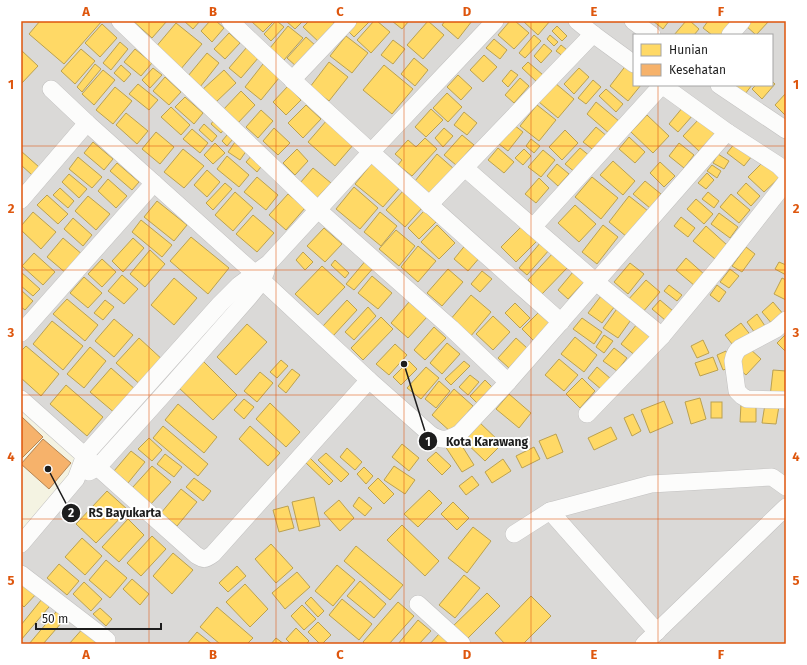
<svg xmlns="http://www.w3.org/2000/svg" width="807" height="665" font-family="'Fira Sans',sans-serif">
	<rect width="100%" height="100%" fill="#ebe9e6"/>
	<path fill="#dad9d7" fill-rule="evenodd" d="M21,21h765v623h-765zM634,35h138v50h-138z"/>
	<path fill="#f4f3e2" d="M21,406l54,47 3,11 -57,72z"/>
	<g fill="#ffd966" stroke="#bba150">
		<path d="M40,21h62l-38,43 -35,-30z"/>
		<path d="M133,21h34l-15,17z"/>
		<path d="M184,21h16l-7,8z"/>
		<path d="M210,21h6l8,7 -12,14 -11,-11z"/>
		<path d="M251,21h23l-11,11z"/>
		<path d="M276,21h1l7,6 -13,14 -7,-7z"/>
		<path d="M286,21h17l-8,8z"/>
		<path d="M309,21h23l5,5 -16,18 -18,-17z"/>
		<path d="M350,21h20l-16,16 -10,-10z"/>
		<path d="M374,21h3l13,11 -19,21 -14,-13z"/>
		<path d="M392,21h17l-7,8z"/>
		<path d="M428,21l16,14 -21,24 -16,-14z"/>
		<path d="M445,21h27l-14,18 -16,-14z"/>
		<path d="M510,21h5l14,12 -15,16 -16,-14z"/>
		<path d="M523,21h27l-12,14z"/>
		<path d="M653,21h16l-6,8z"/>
		<path d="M686,21h4l9,8 -5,6h-20z"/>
		<path d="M708,21h19l3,2 -9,12h-9l-9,-7z"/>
		<path d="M747,21h22l-13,14 -12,-11z"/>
		<path d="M176,23l26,21 -22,26 -25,-22z"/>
		<path d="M102,24l15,14 -17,19 -15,-14z"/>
		<path d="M288,26l15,12 -19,22 -14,-12z"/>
		<path d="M557,26l10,10 -5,5 -10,-10z"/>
		<path d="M229,33l11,10 -15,16 -11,-10z"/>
		<path d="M534,35l7,6 -16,17 -6,-5z"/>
		<path d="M550,35l8,7 -4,4 -7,-7z"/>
		<path d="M346,36l22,17 -16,20 -22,-17z"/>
		<path d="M306,37l10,9 -19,21 -10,-9z"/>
		<path d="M494,39l13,11 -7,9 -14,-11z"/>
		<path d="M393,40l12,9 -12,15 -12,-9z"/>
		<path d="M120,42l8,7 -17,21 -8,-7z"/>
		<path d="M544,44l8,7 -11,12 -7,-7z"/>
		<path d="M561,45l11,9 -4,6 -12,-9z"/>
		<path d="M247,47l12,10 -18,21 -12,-10z"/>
		<path d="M81,49l14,12 -20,23 -14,-13z"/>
		<path d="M135,49l17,14 -11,13 -17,-14z"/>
		<path d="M21,50l17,16 -17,18z"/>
		<path d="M207,53l12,10 -19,24 -12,-11z"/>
		<path d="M484,55l13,12 -14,15 -13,-12z"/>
		<path d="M414,58l14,12 -13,16 -14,-12z"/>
		<path d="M329,62l19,15 -19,24 -19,-14z"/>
		<path d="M528,62l15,13 -6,7 -15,-14z"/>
		<path d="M95,64l6,5 -19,23 -5,-5z"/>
		<path d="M263,64l16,14 -18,22 -16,-13z"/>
		<path d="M627,64l7,6v15h7l-13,16 -18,-15z"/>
		<path d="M121,65l10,9 -7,8 -10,-9z"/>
		<path d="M384,65l29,24 -21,25 -29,-24z"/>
		<path d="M153,68l9,7 -12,13 -8,-8z"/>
		<path d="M579,68l10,9 -15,17 -10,-10z"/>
		<path d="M103,70l12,10 -21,25 -12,-11z"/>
		<path d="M224,70l12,13 -21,20 -13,-13z"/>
		<path d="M511,70l7,5 -10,12 -6,-6z"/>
		<path d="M458,75l14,13 -11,12 -14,-13z"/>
		<path d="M165,77l16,15 -12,13 -16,-14z"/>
		<path d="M520,78l9,8 -15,17 -9,-8z"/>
		<path d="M593,80l8,7 -15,17 -8,-6z"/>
		<path d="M772,81l3,3 -13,15 -10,-10 4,-4h16z"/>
		<path d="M555,83l19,16 -16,19 -19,-16z"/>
		<path d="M138,84l20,16 -9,10 -20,-16z"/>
		<path d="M734,85h18l-7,9z"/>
		<path d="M288,86l13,14 -15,15 -13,-13z"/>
		<path d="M115,87l17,14 -19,23 -17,-14z"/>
		<path d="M606,89l17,15 -7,8 -17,-16z"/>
		<path d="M241,91l14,14 -19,20 -14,-14z"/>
		<path d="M447,93l15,14 -14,15 -15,-14z"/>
		<path d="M786,93v21l-1,1 -10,-10z"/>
		<path d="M185,97l18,16 -9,11 -19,-17z"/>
		<path d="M596,102l24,20 -10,12 -23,-20z"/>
		<path d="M306,105l15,14 -18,19 -15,-15z"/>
		<path d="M537,105l19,15 -17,21 -19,-15z"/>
		<path d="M171,107l19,18 -9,10 -20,-18z"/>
		<path d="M683,107l10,8 -15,17 -9,-8z"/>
		<path d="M431,109l12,11 -17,17 -11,-10z"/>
		<path d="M261,110l12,11 -15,17 -12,-11z"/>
		<path d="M464,112l13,11 -10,12 -13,-10z"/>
		<path d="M126,113l22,18 -11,13 -21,-19z"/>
		<path d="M647,115l22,21 -16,17 -22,-21z"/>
		<path d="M699,119l16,15 -16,17 -16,-15z"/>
		<path d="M214,120l11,8 -4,5 -10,-9z"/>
		<path d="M327,120l27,24 -19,22 -27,-24z"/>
		<path d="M204,124l13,12 -5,6 -13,-12z"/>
		<path d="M514,125l9,7 -15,19 -9,-7z"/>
		<path d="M596,127l12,10 -12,15 -13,-10z"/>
		<path d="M274,128l16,15 -12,12 -15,-14z"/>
		<path d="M444,128l9,8 -10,11 -8,-9z"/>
		<path d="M192,129l16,14 -8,10 -17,-14z"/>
		<path d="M565,130l13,13 -16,17 -13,-13z"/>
		<path d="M156,132l18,15 -14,17 -18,-15z"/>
		<path d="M227,135l6,4 -6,7 -5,-5z"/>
		<path d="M462,135l12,10 -18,20 -12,-10z"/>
		<path d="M629,137l16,15 -10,11 -16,-14z"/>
		<path d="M425,138l12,11 -25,27 -14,-11 4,-5 -7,-6 13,-14 8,7z"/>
		<path d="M531,139l9,7 -6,7 -8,-7z"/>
		<path d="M93,142l20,17 -9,11 -20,-17z"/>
		<path d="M235,142l12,8 -7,10 -12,-8z"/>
		<path d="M215,143l10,10 -12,11 -9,-9z"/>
		<path d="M679,143l15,12 -10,13 -15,-12z"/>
		<path d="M735,143l17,13 -8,10 -17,-13z"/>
		<path d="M498,148l16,14 -10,11 -16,-13z"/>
		<path d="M580,148l11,9 -15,16 -11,-9z"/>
		<path d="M183,149l21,17 -20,22 -20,-16z"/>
		<path d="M297,149l11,12 -13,14 -12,-12z"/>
		<path d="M524,149l7,7 -8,9 -8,-7z"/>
		<path d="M543,150l12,10 -14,17 -13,-10z"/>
		<path d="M21,151l18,16 -7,8 -11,-10z"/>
		<path d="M253,154l11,9 -7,9 -11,-10z"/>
		<path d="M437,154l17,15 -22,27 -17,-15z"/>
		<path d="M718,154l11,7 -5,8 -11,-6z"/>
		<path d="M227,156l22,19 -10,12 -22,-18z"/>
		<path d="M78,157l24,20 -10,11 -23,-19z"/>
		<path d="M613,161l22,20 -12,14 -23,-20z"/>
		<path d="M373,162l29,23 -19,22 -28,-23z"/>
		<path d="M660,162l15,14 -11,11 -14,-14z"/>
		<path d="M763,162l16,16 -15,14 -16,-15z"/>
		<path d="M117,163l22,19 -7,8 -22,-19z"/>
		<path d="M557,164l12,10 -11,12 -11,-10z"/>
		<path d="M712,165l9,6 -4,7 -10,-7z"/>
		<path d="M313,168l18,15 -14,15 -17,-15z"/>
		<path d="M207,170l13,12 -13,15 -13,-12z"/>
		<path d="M707,173l7,7 -8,9 -8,-6z"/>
		<path d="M69,174l18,15 -8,9 -17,-16z"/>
		<path d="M257,177l21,18 -12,15 -22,-18z"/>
		<path d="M592,177l26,21 -17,21 -26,-22z"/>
		<path d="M539,178l10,10 -13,15 -11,-9z"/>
		<path d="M108,179l19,17 -11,12 -18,-17z"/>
		<path d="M645,181l16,13 -11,14 -17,-14z"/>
		<path d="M225,183l7,6 -19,21 -7,-7z"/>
		<path d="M746,183l14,13 -9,10 -14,-13z"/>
		<path d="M354,187l24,21 -18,21 -24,-20z"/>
		<path d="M60,188l14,13 -6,7 -15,-13z"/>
		<path d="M404,190l19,17 -18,20 -19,-17z"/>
		<path d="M235,192l18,16 -20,23 -18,-16z"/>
		<path d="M708,192l11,9 -5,7 -12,-9z"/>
		<path d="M288,194l17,14 -19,22 -17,-15z"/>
		<path d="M731,194l19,16 -11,13 -19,-16z"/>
		<path d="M47,195l21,19 -10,10 -21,-19z"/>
		<path d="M88,196l22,18 -14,16 -21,-19z"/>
		<path d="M629,196l19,15 -21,26 -18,-15z"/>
		<path d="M696,199l17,15 -9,10 -17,-15z"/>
		<path d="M157,201l30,24 -13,16 -30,-24z"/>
		<path d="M575,205l21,19 -17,18 -21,-19z"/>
		<path d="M424,211l12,11 -17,17 -11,-11z"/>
		<path d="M33,212l23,20 -15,17 -20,-19v-4z"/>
		<path d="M380,212l17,14 -16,20 -17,-14z"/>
		<path d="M719,213l19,14 -8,11 -19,-14z"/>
		<path d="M253,215l21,18 -17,19 -21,-18z"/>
		<path d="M681,217l14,11 -7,9 -14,-11z"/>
		<path d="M73,218l19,17 -9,11 -19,-17z"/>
		<path d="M141,220l31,25 -10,12 -30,-25z"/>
		<path d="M437,225l18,18 -16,16 -18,-17z"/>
		<path d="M603,225l15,12 -21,27 -15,-12z"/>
		<path d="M522,226l15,15 -21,21 -15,-15z"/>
		<path d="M706,226l21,19 -12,14 -22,-18z"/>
		<path d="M324,228l18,16 -17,18 -18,-16z"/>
		<path d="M396,230l19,16 -16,20 -20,-17z"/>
		<path d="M191,237l38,31 -21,26 -38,-33z"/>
		<path d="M63,238l20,17 -16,19 -20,-17z"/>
		<path d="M133,238l11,10 -21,24 -11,-11z"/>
		<path d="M541,242l9,7 -23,26 -8,-7z"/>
		<path d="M467,243l14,13 -13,15 -14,-12z"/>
		<path d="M418,246l18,15 -18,21 -17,-15z"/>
		<path d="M746,247l9,7 -13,18 -10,-6z"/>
		<path d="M150,250l15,14 -20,23 -15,-13z"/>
		<path d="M303,252l10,10 -8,8 -9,-10z"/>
		<path d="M34,253l21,19 -12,13 -21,-19z"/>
		<path d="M553,253l15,14 -26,27 -14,-14z"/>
		<path d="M686,258l19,17 -10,11 -19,-16z"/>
		<path d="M102,259l14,13 -14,15 -14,-13z"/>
		<path d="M367,259l8,7 -21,24 -8,-6z"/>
		<path d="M335,260l14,13 -4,5 -14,-13z"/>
		<path d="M779,262l7,3v10l-11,-6z"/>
		<path d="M630,263l14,11 -16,20 -14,-12z"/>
		<path d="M322,266l23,21 -27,28 -23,-21z"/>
		<path d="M448,269l15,13 -21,24 -15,-13z"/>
		<path d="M730,269l9,7 -10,12 -9,-6z"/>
		<path d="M482,271l10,8 -12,13 -9,-8z"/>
		<path d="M21,272l19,17 -7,7 -12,-10z"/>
		<path d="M573,272l11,10 -16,17 -10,-9z"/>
		<path d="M122,275l16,14 -14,15 -16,-13z"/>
		<path d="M372,276l20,17 -14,16 -20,-16z"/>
		<path d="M84,277l18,16 -14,15 -18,-15z"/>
		<path d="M174,278l23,20 -23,27 -23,-20z"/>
		<path d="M782,278l4,2v20l-12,-6z"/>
		<path d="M646,280l14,12 -18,21 -15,-12z"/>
		<path d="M669,285l13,10 -5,6 -13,-10z"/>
		<path d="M717,285l9,7 -7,10 -9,-7z"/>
		<path d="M21,290l12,11 -8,9 -4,-3z"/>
		<path d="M471,295l20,17 -21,25 -20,-17z"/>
		<path d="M601,296l14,10 -13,17 -14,-10z"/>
		<path d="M67,299l31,26 -13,16 -32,-27z"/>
		<path d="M105,300l9,7 -11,13 -9,-7z"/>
		<path d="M347,300l10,10 -24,26 -10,-10z"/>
		<path d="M660,300l13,11 -8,9 -13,-11z"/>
		<path d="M409,302l18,15 -19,21 -17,-15z"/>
		<path d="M773,302l11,13 -11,10 -11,-13z"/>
		<path d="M515,303l15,15 -10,10 -15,-15z"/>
		<path d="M619,306l14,11 -15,21 -15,-10z"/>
		<path d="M368,307l8,9 -22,24 -9,-8z"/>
		<path d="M541,310l11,12 -18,19 -12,-12z"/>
		<path d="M757,314l8,12 -10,7 -8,-11z"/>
		<path d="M493,316l17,16 -17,18 -17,-16z"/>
		<path d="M381,317l12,12 -30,31 -12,-12z"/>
		<path d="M582,318l20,14 -8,12 -21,-15z"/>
		<path d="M114,319l19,16 -19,22 -19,-16z"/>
		<path d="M52,321l31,25 -20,24 -30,-26z"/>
		<path d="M741,323l11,14 -16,12 -11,-14z"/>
		<path d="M247,324l20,18 -31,33 -19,-18z"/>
		<path d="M637,324l15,13 -16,19 -15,-12z"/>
		<path d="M434,327l12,11 -21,22 -11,-10z"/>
		<path d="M786,334v18l-9,-9z"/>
		<path d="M604,335l9,6 -9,12 -8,-6z"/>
		<path d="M575,337l22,18 -13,17 -23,-18z"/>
		<path d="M139,338l26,24 -22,25 -27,-24z"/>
		<path d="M516,338l11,10 -18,20 -11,-10z"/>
		<path d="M703,340l6,13 -12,5 -6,-12z"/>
		<path d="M447,343l13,11 -18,20 -12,-11z"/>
		<path d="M395,344l12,11 -18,20 -13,-11z"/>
		<path d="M26,346l33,28 -18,22 -20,-18v-27z"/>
		<path d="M90,347l16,14 -22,27 -17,-14z"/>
		<path d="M614,348l13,10 -10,13 -14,-10z"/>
		<path d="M749,348l12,11 -15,16 -12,-10z"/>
		<path d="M726,351l6,16 -9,3 -6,-15z"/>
		<path d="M713,357l5,13 -18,6 -5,-13z"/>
		<path d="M559,359l19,16 -14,16 -19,-16z"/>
		<path d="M281,360l7,6 -11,12 -7,-6z"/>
		<path d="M203,361l34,34 -24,25 -35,-33z"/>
		<path d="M409,361l8,8 -16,16 -8,-8z"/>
		<path d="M464,361l6,5 -19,19 -6,-6z"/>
		<path d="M426,367l13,11 -18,21 -14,-11z"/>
		<path d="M597,367l14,12 -9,11 -14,-12z"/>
		<path d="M111,368l25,22 -20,24 -26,-22z"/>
		<path d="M292,369l8,6 -14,18 -8,-7z"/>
		<path d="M773,370l13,1v28l-16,-2z"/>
		<path d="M260,372l13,11 -16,19 -13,-11z"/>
		<path d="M470,375l9,7 -11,13 -9,-8z"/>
		<path d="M582,378l13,13 -15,17 -14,-14z"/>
		<path d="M485,380l10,10 -15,16 -10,-10z"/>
		<path d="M439,381l11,10 -14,17 -11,-9z"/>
		<path d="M66,385l37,32 -16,19 -37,-32z"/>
		<path d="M454,389l19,17 -22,26 -19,-17z"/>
		<path d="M509,394l22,19 -12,15 -23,-19z"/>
		<path d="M700,398l6,21 -15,5 -6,-22z"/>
		<path d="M244,399l10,8 -10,12 -10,-9z"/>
		<path d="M664,401l9,22 -23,10 -9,-23z"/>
		<rect x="711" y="402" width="11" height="16"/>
		<path d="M270,403l30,29 -14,15 -30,-28z"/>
		<path d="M178,404l39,33 -13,16 -39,-33z"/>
		<path d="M741,404h15v18h-16z"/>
		<path d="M765,404l14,2 -3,18 -14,-1z"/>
		<path d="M633,414l8,17 -9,5 -8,-18z"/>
		<path d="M478,421l24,23 -17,17 -24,-23z"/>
		<path d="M163,426l45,38 -10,12 -45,-38z"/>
		<path d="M250,426l30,27 -12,13 -29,-27z"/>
		<path d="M611,427l6,12 -23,11 -6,-12z"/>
		<path d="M556,434l7,18 -16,7 -8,-18z"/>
		<path d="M149,438l13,12 -10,11 -14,-12z"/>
		<path d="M457,438l17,27 -12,7 -17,-26z"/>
		<path d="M402,444l17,14 -10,13 -17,-14z"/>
		<path d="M534,447l6,12 -18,9 -6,-12z"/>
		<path d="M347,448l15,14 -7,8 -15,-13z"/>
		<path d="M131,451l14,11 -17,21 -14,-12z"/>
		<path d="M436,452l15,14 -9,9 -15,-15z"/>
		<path d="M326,453l23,21 -8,8 -23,-22z"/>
		<path d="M165,454l17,13 -8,10 -17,-13z"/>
		<path d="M310,458l23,23 -4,4 -24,-23z"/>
		<path d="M503,459l8,12 -19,12 -7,-11z"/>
		<path d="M152,466l19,16 -21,23 -18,-17z"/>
		<path d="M394,466l21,14 -10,14 -21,-14z"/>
		<path d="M364,467l9,9 -7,8 -9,-10z"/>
		<path d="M472,476l7,9 -13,10 -7,-9z"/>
		<path d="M194,478l17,13 -8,10 -17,-14z"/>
		<path d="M378,478l16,16 -10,10 -16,-16z"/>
		<path d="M181,489l16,13 -20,24 -16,-13z"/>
		<path d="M429,490l13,13 -24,24 -14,-13z"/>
		<path d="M107,491l21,19 -32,33 -20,-19z"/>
		<path d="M314,497l6,29 -21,5 -7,-29z"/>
		<path d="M359,497l13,11 -7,8 -12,-10z"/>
		<path d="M339,500l15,18 -14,13 -16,-18z"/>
		<path d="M453,502l16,16 -12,12 -16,-16z"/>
		<path d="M288,506l6,22 -15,4 -6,-22z"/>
		<path d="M128,519l16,16 -25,27 -17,-15z"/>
		<path d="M402,525l37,36 -14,15 -38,-36z"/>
		<path d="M473,527l18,14 -24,32 -19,-15z"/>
		<path d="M152,536l14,13 -25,27 -14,-13z"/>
		<path d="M82,538l20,18 -17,19 -20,-18z"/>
		<path d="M271,544l22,24 -17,15 -21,-24z"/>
		<path d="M356,546l47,39 -13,15 -46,-39z"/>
		<path d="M173,553l20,17 -21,24 -19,-18z"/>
		<path d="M106,560l21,18 -17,20 -21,-18z"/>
		<path d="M59,564l20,17 -12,14 -20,-17z"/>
		<path d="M337,565l18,15 -22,26 -18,-15z"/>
		<path d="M237,566l9,10 -18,16 -9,-9z"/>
		<path d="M297,572l13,15 -25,22 -13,-16z"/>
		<path d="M464,575l16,13 -25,30 -16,-13z"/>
		<path d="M21,577l17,15 -14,15 -3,-3z"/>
		<path d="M132,579l17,15 -9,11 -17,-16z"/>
		<path d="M360,581l26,23 -12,14 -27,-22z"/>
		<path d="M84,582l18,17 -11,12 -18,-17z"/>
		<path d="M245,584l23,25 -18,18 -24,-25z"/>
		<path d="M487,593l13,13 -36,36 -13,-14z"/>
		<path d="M46,594l8,7 -33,39v-15z"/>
		<path d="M531,596l20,20 -28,28h-18l-10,-11z"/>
		<path d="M311,597l13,14 -6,6 -13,-14z"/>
		<path d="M342,599l30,25 -13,16 -30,-25z"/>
		<path d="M398,602l16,14 -25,28h-24l-2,-2z"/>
		<path d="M302,605l14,14 -12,11 -13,-14z"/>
		<path d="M61,606l9,7 -27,31h-14z"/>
		<path d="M217,607l36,31 -6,6h-27l-20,-17z"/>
		<path d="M100,608l12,11 -6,7 -13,-12z"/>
		<path d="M418,620l13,11 -12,13h-21z"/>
		<path d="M318,622l13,13 -9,9h-2l-12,-12z"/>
		<path d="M85,626l16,18h-32z"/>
		<path d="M296,628l13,13 -3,3h-15l-5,-5z"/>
		<path d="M197,632l15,12h-25z"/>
		<path d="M439,634l11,10h-20z"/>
		<path d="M276,638l8,6h-13z"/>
	</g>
	<g fill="#f6b26b" stroke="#b58554">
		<path d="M22,417l21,20 -22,22v-40z"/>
		<path d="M43,439l28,24 -22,26 -28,-25z"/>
	</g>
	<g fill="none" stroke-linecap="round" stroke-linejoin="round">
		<g stroke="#c2c1c0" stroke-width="18">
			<g id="street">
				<path d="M120,21l197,188 134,119 57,54"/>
				<path d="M230,21c108,103 220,202 331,301"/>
				<path d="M577,21l16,13 41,30"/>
				<path d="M633,21l19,14"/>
				<path d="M730,35l12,-14"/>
				<path d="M292,80l56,-59"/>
				<path d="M662,85l65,47 51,33 8,8"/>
				<path d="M719,85l67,45"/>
				<path d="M51,89l36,34 167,150 115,107 61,54c12,8 18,6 30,-1l48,-51 219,-250"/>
				<path d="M465,168l131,114 66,54"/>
				<path d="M21,200l66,-77"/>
				<path d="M429,205l164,-171"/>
				<path d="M533,227l129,-142"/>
				<path d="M786,320l-10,9 -36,19c-4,3 -6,7 -7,13l4,30 5,5 5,3 39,1"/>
				<path d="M21,333l133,-150"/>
				<path d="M21,399l175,156c8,5 9,5 17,-1l156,-174"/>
				<path d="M587,414l75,-78 58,-70 66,-84"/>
				<path d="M89,472l9,-5 72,-80 79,-90 13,-16 4,-10"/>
				<path d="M550,511l107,121"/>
				<path d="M514,534l36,-23 101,-27 121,-7 14,10"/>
				<path d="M21,544l55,-65 9,-24 135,-151 19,-19 30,-22 102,-111 124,-131"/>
				<path d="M21,574l86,66"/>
				<path d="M418,604l44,40"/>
				<path d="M644,644l142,-137"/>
			</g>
		</g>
		<use href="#street" stroke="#fcfcfb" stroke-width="17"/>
	</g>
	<path fill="none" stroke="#de560d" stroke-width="1" stroke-opacity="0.55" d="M149,21v623M276,21v623M404,21v623M531,21v623M658,21v14M658,85v559M21,146h765M21,270h765M21,395h765M21,519h765"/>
	<path fill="none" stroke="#1d1d1d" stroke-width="1.5" d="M404 364L428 441M48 469L71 513"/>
	<g fill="#1d1d1d" stroke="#fff" stroke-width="1.5">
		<circle cx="404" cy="364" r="4"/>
		<circle cx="48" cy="469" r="4"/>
		<circle cx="428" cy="441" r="10"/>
		<circle cx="71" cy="513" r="10"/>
	</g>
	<g font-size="12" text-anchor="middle" font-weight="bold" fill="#fff">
		<text x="428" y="446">1</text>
		<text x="71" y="517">2</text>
	</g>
	<g font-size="12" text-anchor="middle" font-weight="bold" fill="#1d1d1d" stroke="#fff" stroke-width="4" stroke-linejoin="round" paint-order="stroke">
		<text x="487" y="446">Kota Karawang</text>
		<text x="125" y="517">RS Bayukarta</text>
	</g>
	<rect width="807" height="665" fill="none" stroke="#ffffff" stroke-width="44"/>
	<rect x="633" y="34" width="140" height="52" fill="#ffffff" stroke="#a5a5a5"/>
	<rect x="641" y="44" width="20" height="12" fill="#ffd966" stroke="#a5a5a5"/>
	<text x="669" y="54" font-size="12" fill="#1d1d1d">Hunian</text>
	<rect x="641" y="64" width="20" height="12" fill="#f6b26b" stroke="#a5a5a5"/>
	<text x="669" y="74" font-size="12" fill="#1d1d1d">Kesehatan</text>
	<path d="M36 623v6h125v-6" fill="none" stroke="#1d1d1d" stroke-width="2"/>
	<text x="42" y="623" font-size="12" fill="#1d1d1d" stroke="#ffffff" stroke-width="3" paint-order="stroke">50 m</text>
	<rect x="22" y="22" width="763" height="621" fill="none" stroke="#de560d" stroke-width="1.5"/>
	<g font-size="13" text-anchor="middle" font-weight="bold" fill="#de560d">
		<text x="86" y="16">A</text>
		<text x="213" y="16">B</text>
		<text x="340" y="16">C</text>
		<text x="467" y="16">D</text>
		<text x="594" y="16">E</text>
		<text x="721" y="16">F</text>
		<text x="11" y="89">1</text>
		<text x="796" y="89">1</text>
		<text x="11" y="213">2</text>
		<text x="796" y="213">2</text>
		<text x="11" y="337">3</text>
		<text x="796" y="337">3</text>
		<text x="11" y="461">4</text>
		<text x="796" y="461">4</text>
		<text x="11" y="585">5</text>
		<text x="796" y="585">5</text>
		<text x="86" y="659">A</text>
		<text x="213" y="659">B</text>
		<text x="340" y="659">C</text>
		<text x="467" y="659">D</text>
		<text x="594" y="659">E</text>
		<text x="721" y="659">F</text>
	</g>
</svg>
